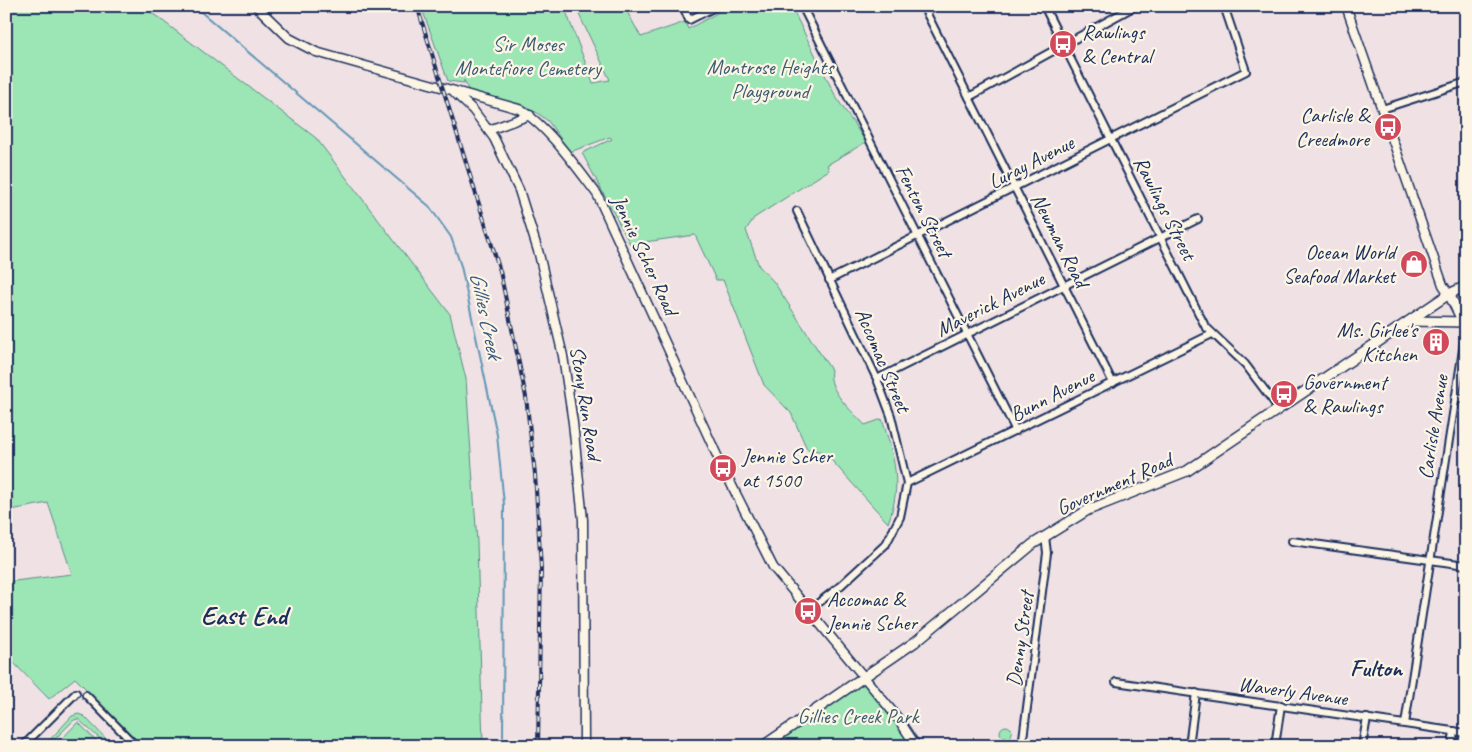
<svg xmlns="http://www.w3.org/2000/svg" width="1472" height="752" font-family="Caveat,sans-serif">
	<rect width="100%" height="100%" fill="#f0e2e4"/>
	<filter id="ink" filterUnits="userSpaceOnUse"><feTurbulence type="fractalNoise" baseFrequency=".02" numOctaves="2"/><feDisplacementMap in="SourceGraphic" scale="10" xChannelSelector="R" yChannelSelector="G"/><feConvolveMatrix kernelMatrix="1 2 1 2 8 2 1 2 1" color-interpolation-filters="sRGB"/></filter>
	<g filter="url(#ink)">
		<g fill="#9ce5b4" stroke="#5c8a89">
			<path d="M6,6h135l18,12 157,120 134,176 16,65 11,163 6,204h-340l-68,-68 -26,21 -43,-44v-73l66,-8 -24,-71 -42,8z"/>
			<path d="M421,6h143l29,77 17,-3 -35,-74h49l17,31 44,-15 3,7 42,-23h61l45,91 30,45 -39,23 2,5 -75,48 -8,12 13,36 15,16 57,88c-4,21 21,41 34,55l17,-6c12,38 21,65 6,104l-64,-71 -17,-3 -16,-36 -27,-28 -41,-105h-7l-21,-45 -65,9 -48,-91 30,-14 -2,-2 -40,15 -22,-31 -12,-9 -67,-20 -5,-12v3l-16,-2z"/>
			<path d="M863,678l53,68h-153z"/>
			<path d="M78,714l6,2 29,30h-5l-30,-27 -4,1 -26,26h-4l28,-30z"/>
			<path d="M78,722l23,24h-46z"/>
			<circle cx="1006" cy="732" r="6"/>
		</g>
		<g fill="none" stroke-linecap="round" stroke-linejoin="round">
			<path stroke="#6196b6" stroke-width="2" d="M194,6l235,200 22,31 10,29 36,169 7,69 -1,242"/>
			<g stroke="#1b2f5e" stroke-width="10">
				<g id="minor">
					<path d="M683,6l6,14 28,-14"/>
					<path d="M802,6l214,425"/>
					<path d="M923,6l190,377"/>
					<path d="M1044,6l161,320 40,38 34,45"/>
					<path d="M969,97l166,-91"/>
					<path d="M1382,109l84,-27"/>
					<path d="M797,211l80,168 14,37 16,67 -7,34 -14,27 -47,43 -31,24"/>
					<path d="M829,280l417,-209 -22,-65"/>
					<path d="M877,379l321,-160"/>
					<path d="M1455,397l11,2"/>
					<path d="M907,483l305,-149"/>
					<path d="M1292,541l174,24"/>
					<path d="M1116,682l350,51"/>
					<path d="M86,695l50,51"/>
					<path d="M1405,724l61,-394 -3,-8"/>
					<path d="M23,746l53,-53"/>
					<path d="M1022,746l25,-193 -2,-17"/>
					<path d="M1189,746l7,-53"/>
					<path d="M1275,746l6,-41"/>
					<path d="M1362,746l5,-28"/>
					<path d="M1452,746l2,-15"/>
				</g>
			</g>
			<g stroke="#1b2f5e" stroke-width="11">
				<g id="tertiary">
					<path d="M256,6l33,32 27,14 203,57c28,16 58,59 78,85l123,268 53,105 124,150 19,29"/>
					<path d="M1346,6l97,279 6,9"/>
					<path d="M455,93l18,17 21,28 25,52 20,64 24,102 10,67 10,97 1,226"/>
					<path d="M489,130l41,-15"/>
				</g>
			</g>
			<g stroke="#1b2f5e" stroke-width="12">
				<g id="secondary">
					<path d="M1449,294l14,28"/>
					<path d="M1410,321l56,1"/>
					<path d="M763,746l152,-104 118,-98 55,-34 99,-39 262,-177 17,-8"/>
				</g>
			</g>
			<use href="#minor" stroke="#fcf5e5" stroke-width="6"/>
			<use href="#tertiary" stroke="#fcf5e5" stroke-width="8"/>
			<use href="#secondary" stroke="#fcf5e5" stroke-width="9"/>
			<g stroke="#1b2f5e" stroke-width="4">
				<path id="rail" d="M417,6l83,265 26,126 9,77 6,94 -3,178"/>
			</g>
			<use href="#rail" stroke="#fcf5e5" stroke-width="2" stroke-dasharray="5.5" stroke-linecap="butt"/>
		</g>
	</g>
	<defs>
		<g id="bus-disc" transform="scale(1.4375)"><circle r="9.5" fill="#d1495b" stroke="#fcf5e5"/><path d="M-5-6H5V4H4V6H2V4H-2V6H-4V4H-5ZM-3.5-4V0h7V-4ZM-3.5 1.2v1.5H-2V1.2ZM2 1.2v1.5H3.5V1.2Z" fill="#fff"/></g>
		<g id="shop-disc" transform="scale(1.4375)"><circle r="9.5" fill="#d1495b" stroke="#fcf5e5"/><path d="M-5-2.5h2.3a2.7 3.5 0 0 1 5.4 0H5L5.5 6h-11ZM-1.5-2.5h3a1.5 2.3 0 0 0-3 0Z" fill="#fff"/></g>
		<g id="building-disc" transform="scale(1.4375)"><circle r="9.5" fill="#d1495b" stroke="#fcf5e5"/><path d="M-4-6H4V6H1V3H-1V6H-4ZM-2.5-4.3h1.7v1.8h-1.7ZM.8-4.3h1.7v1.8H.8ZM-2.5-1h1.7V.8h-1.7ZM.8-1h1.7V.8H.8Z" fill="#fff"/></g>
	</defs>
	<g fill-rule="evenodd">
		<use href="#bus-disc" x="1063" y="44"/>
		<use href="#bus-disc" x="1388" y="127"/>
		<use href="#shop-disc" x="1414" y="264"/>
		<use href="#building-disc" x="1436" y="342"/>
		<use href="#bus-disc" x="1284" y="394"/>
		<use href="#bus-disc" x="723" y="468"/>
		<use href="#bus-disc" x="808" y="611"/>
	</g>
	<g text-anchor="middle" stroke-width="4.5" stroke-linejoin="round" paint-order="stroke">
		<g font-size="21" fill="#1b2f5e" stroke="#fcf5e5" text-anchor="start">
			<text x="1082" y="39">Rawlings<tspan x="1082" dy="24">&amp; Central</tspan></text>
			<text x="1369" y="122" text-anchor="end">Carlisle &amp;<tspan x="1369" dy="24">Creedmore</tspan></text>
			<text x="1395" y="259" text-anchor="end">Ocean World<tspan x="1395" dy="24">Seafood Market</tspan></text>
			<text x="1417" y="337" text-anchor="end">Ms. Girlee's<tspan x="1417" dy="24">Kitchen</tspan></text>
			<text x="1303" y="389">Government<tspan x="1303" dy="24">&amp; Rawlings</tspan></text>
			<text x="742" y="463">Jennie Scher<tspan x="742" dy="24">at 1500</tspan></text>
			<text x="827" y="606">Accomac &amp;<tspan x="827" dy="24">Jennie Scher</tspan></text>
		</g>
		<g font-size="21" fill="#3b5c74" stroke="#fcf5e5">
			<text x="528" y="51">Sir Moses<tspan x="528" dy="24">Montefiore Cemetery</tspan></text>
			<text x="770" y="74">Montrose Heights<tspan x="770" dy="24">Playground</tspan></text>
			<text x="858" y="723">Gillies Creek Park</text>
		</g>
		<g font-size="21" fill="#1b2f5e" stroke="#fcf5e5">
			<text transform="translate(1031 162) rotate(-27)" y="7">Luray Avenue</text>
			<text transform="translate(1165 208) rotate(63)" y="7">Rawlings Street</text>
			<text transform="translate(924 211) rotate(63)" y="7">Fenton Street</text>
			<text transform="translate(1060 240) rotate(63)" y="7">Newman Road</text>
			<text transform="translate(645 255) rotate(65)" y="7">Jennie Scher Road</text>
			<text transform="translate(990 304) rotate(-27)" y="7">Maverick Avenue</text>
			<text transform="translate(883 360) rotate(67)" y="7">Accomac Street</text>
			<text transform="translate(1052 395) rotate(-27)" y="7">Bunn Avenue</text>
			<text transform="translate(586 403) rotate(81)" y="7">Stony Run Road</text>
			<text transform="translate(1433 427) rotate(-81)" y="7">Carlisle Avenue</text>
			<text transform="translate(1114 484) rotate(-24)" y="7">Government Road</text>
			<text transform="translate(1020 639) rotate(-82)" y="7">Denny Street</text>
			<text transform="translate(1293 691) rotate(8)" y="7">Waverly Avenue</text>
		</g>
		<g font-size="22" font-style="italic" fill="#385a82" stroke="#fcf5e5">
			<text transform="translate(487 315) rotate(78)" y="8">Gillies Creek</text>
		</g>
		<g font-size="24" font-weight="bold" fill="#1b2f5e" stroke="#fcf5e5">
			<text x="1376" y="676">Fulton</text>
		</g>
		<g font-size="26" font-weight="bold" fill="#1b2f5e" stroke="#fcf5e5">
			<text x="244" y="624">East End</text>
		</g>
	</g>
	<rect width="1472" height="752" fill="none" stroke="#fcf5e5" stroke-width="25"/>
	<rect x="12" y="12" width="1447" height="727" fill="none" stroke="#1b2f5e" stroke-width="2" filter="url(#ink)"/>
</svg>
